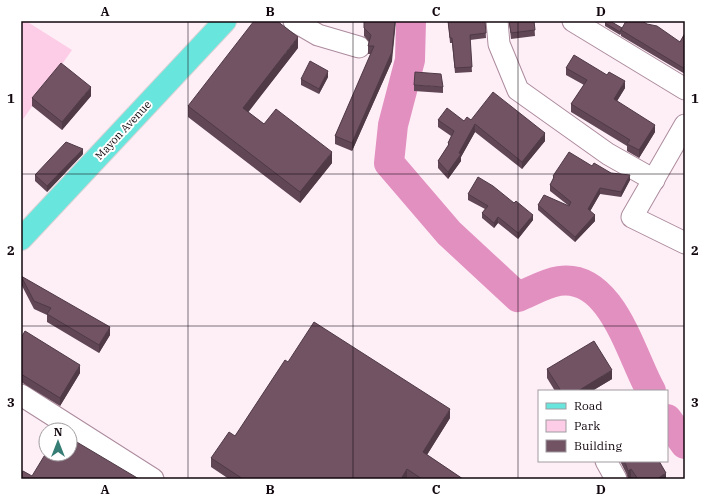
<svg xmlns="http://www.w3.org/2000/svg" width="706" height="500" font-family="'IBM Plex Serif',serif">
	<rect width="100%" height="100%" fill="#feeff7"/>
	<path fill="#fdcce7" d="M21,21h5l46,29 -51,72z"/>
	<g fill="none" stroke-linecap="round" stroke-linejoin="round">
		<g stroke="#e290c0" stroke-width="30">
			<path d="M411,21l-1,39 -17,65 -4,38 60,70 69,64c13,-5 27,-14 41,-16 53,-8 72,75 92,110"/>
			<path d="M667,419l18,25"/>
		</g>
		<g stroke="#ac8b9d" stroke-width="23">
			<g id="minor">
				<path d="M294,21l24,14 41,12"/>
				<path d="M497,21l2,23 19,46 90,64 46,26"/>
				<path d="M573,21l112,68"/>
				<path d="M685,125l-53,92 53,26"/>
				<path d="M21,395l132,84"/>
				<path d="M606,461l10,18"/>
			</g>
		</g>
		<g stroke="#d4d2d4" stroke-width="24">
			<path id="major" d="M21,239l204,-218"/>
		</g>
		<use href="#minor" stroke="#fff" stroke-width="21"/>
		<use href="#major" stroke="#68e6dd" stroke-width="22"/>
	</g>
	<g fill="#614756">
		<path d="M364,21l28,40 -40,90 -17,-7v-8l36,-82h-3v-8l1,-4 -5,-6z"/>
		<path d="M448,21h37l1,17 -16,2 2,32 -17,1 -3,-30h-2z"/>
		<path d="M509,21h25l1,15 -24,3z"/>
		<path d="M605,23l17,5 58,14 5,-9v41l-64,-38v-2l-1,1 -15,-9z"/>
		<path d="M298,48l-50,64 16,12 68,39 -32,40 -112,-86v-11z"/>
		<path d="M566,68l59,20 -8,13 38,31 -16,26 -12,-7v-5l-56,-34v-8l13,-19 -18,-10z"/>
		<path d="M328,77l-9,17 -18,-9v-6z"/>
		<path d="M414,85l29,2v6l-29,-2z"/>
		<path d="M91,96l-29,34 -30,-24v-8z"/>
		<path d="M438,120l26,1 7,-1 74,21 -23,28 -47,-37 -14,25v4l-13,18 -10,-11v-7l10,-15v-3l3,-7 -13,-9z"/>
		<path d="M83,154l-36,38 -12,-11v-6z"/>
		<path d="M592,166l38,14 -9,17 -21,-3 -10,17 5,10 -20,21 -37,-32v-5l31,1 -19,-15v-6l3,-5v-4z"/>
		<path d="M468,194l65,26 -15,19 -20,-16 -4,5 -12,-10v-5l3,-4 -17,-9z"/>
		<path d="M685,214v8l-1,-1v-5z"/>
		<path d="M21,276l89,59 -11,18 -52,-31v-7l-13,-6 -13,-25z"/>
		<path d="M21,338l59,35 -20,33 -39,-24z"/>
		<path d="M288,362l162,56 -23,37 36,24h-54l-2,-1 -1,1h-177l-18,-12v-9l24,-22z"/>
		<path d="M547,369l65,10 -20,12h-37l-8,-13z"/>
		<path d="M620,461h39l7,18h-34l-1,-1 -2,1h-1l-2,-6z"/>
	</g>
	<g fill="#4f3a46">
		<path d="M395,21h1l-4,40 -40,90v-8z"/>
		<path d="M298,37v11l-55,71v-11z"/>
		<path d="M328,71v6l-9,17v-5z"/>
		<path d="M625,81v7l-11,18v-7z"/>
		<path d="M91,87v9l-29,34v-8z"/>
		<path d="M475,124v8l-14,25v4l-13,18v-7z"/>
		<path d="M655,125v7l-16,26v-8z"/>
		<path d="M545,133v8l-23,28v-7z"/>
		<path d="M83,149v5l-36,38v-6z"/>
		<path d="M332,152v11l-32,40v-11z"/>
		<path d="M630,175v5l-9,17v-5z"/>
		<path d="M600,188v6l-12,21v-6z"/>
		<path d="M533,215v5l-15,19v-6z"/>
		<path d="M595,215v6l-20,21v-5z"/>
		<path d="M498,217v6l-4,5v-5z"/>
		<path d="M110,327v8l-11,18v-8z"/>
		<path d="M80,365v8l-20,33v-8z"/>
		<path d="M612,370v9l-20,12h-14z"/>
		<path d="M450,409v9l-27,43v-9z"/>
		<path d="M407,469v9l-1,1h-5z"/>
		<path d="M631,469v9l-2,1h-1v-8z"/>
		<path d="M666,473v6h-9z"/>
	</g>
	<g fill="#715364" stroke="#4f3a46">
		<path d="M254,21h23l21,16 -55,71 21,16 12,-15 56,43 -32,40 -112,-86z"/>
		<path d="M364,21h31l-3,31 -40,91 -17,-7 39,-90h-6l3,-11 -7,-7z"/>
		<path d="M448,21h37l1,12 -16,2 2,32 -17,1 -3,-30h-2z"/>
		<path d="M509,21h25l1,9 -24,3z"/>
		<path d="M607,21h3l12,7 -2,4 -15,-9z"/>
		<path d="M626,21h16l5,3 10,2 23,16 5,-9v36l-64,-39z"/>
		<path d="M574,55l33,20 2,-3 16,9 -11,18 41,26 -16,25 -12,-6 3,-4 -59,-36 16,-24 -21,-12z"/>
		<path d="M310,61l18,10 -9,18 -18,-10z"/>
		<path d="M61,63l30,24 -29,35 -30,-24z"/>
		<path d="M415,72l26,2 2,13 -29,-2z"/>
		<path d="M493,92l52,41 -23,29 -47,-38 -16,29 2,1 -13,18 -10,-11 11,-17 -1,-1 6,-12 -16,-11 9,-12 17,13 3,-4 4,3z"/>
		<path d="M66,142l17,7 -36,37 -12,-11z"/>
		<path d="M569,152l23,14 2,-3 17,10 19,2 -9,17 -21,-4 -12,21 7,6 -20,22 -37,-32 6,-10 25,11 2,-4 -21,-17 4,-8 -1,-1z"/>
		<path d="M478,177l15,9 21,17 2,-2 17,14 -15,18 -20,-16 -4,6 -12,-10 6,-7 -20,-12z"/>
		<path d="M21,276l89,51 -11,18 -52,-31 4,-6 -17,-7z"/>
		<path d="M314,322l136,87 -27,43 40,27h-41l-15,-10 -6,10h-158l-32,-21 18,-26 6,4 50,-76 3,2z"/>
		<path d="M25,331l55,34 -20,33 -39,-24v-36z"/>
		<path d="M594,341l18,29 -34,21h-17l-14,-22z"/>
		<path d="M70,438l69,41h-118v-4l2,-4 9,5 14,-23v1h24z"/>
		<path d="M624,461h35l7,12 -9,6h-19l-7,-10 -3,2 -2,-6z"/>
	</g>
	<path fill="none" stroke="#12070e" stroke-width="1" stroke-opacity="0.55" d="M188,21v458M353,21v458M518,21v458M21,174h664M21,326h664"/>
	<g text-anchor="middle" stroke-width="4" stroke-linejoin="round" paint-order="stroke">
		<g font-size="11" fill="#12070e" stroke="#fff">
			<text transform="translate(123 130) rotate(-47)" y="4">Mayon Avenue</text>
		</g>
	</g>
	<rect width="706" height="500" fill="none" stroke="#ffffff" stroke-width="44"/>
	<rect x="538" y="390" width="130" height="72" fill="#ffffff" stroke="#a09c9f"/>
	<rect x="546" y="403" width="20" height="6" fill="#68e6dd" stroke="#a09c9f"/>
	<text x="574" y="410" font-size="12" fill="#12070e">Road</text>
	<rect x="546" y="420" width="20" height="12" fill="#fdcce7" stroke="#a09c9f"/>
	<text x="574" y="430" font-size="12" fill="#12070e">Park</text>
	<rect x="546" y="440" width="20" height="12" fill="#715364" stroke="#a09c9f"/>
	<text x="574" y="450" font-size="12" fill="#12070e">Building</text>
	<g transform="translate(58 442)"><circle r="19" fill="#ffffff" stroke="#a09c9f"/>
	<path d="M0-3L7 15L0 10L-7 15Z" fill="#367d75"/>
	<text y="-6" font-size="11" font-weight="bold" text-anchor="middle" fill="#12070e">N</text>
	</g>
	<rect x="22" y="22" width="662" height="456" fill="none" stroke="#12070e" stroke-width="1.5"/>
	<g font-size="13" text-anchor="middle" font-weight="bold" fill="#12070e">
		<text x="105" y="16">A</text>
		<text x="270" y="16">B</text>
		<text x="436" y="16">C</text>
		<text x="601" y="16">D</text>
		<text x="11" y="103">1</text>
		<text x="695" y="103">1</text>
		<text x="11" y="255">2</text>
		<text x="695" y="255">2</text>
		<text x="11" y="407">3</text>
		<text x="695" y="407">3</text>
		<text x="105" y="494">A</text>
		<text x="270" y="494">B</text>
		<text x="436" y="494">C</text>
		<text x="601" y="494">D</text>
	</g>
</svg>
